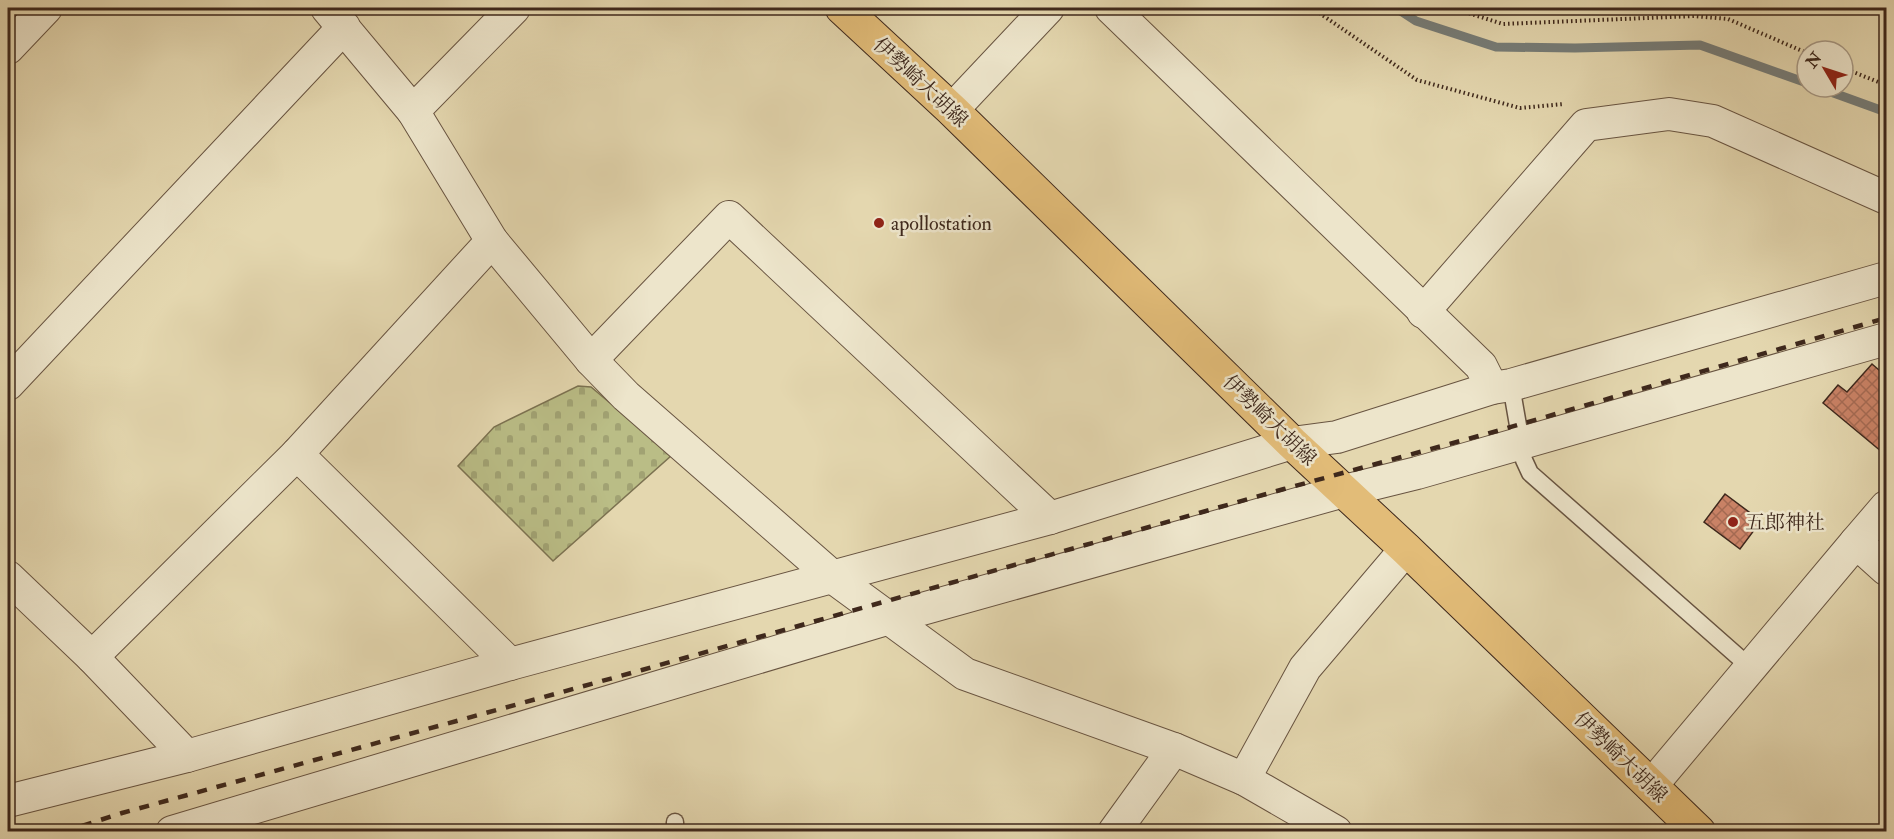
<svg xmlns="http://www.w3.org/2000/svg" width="1894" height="839" font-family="'IM FELL Double Pica','Noto Serif JP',serif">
	<defs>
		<pattern id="cemetery-stones" width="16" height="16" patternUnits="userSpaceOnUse" patternTransform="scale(1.5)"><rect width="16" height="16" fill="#babd86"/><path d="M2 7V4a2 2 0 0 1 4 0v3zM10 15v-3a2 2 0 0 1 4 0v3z" fill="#a1a273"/></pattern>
		<pattern id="building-cross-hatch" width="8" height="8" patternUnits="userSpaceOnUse" patternTransform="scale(1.5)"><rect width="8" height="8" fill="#ca8266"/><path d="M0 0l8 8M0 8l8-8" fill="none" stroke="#a56a53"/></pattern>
	</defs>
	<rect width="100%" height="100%" fill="#e4d7af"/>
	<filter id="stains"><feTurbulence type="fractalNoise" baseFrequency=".00333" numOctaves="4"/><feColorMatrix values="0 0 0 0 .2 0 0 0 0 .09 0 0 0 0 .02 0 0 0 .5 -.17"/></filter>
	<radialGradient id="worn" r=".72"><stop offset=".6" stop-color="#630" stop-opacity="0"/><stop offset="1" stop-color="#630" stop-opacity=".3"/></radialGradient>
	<path fill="url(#cemetery-stones)" stroke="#7c7251" stroke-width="1.5" d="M578,386l13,1 81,68 -119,106 -95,-95 36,-39z"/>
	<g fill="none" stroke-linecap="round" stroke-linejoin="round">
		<g stroke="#767d79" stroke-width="9">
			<path d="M1396,8l20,13 80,26 79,1 125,-3 107,38"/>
			<path d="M1817,87l69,25"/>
		</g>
	</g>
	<g fill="url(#building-cross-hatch)" stroke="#3e281c" stroke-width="1.5">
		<path d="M1872,364l14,12v71l-4,5 -59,-49 15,-18 9,7z"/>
		<path d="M1725,494l36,27 -21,28 -36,-27z"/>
	</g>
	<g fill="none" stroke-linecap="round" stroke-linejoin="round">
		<g stroke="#685441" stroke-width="19">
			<g id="service">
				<path d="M1511,385l13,75 6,13 221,195"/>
				<path d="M675,822v10"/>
			</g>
		</g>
		<g stroke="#685441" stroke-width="34">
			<g id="minor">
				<path d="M327,8l86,103 79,130 99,119 35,36 208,182 131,96 209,75 70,30 92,53"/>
				<path d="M1111,8l370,358 11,22"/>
				<path d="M8,48l38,-40"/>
				<path d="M952,110l96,-102"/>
				<path d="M413,111l101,-103"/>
				<path d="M1423,312l163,-187 83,-11 44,7 173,77"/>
				<path d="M591,360l138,-143 321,301"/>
				<path d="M8,384l336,-357"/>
				<path d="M297,454l213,210"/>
				<path d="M1856,542l30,-35"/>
				<path d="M8,577l84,80 95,99"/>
				<path d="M92,657l205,-203 195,-213"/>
				<path d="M1244,779l61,-111 101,-119"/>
				<path d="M1651,786l205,-244 30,27"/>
				<path d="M8,801l179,-45 323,-92 540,-146 242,-75 45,-6 155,-49 19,-3 375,-107"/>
				<path d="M172,832l718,-214 454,-127 73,-18 469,-134"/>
				<path d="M1114,832l60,-83"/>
			</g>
		</g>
		<g stroke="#3e281c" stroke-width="35">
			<path id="primary" d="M842,8l110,102 340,333 114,106 293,283"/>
		</g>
		<g stroke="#3e281c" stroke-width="4" stroke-dasharray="1.5 3" stroke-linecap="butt">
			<path d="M1312,8l105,72 103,28 44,-4"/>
			<path d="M1452,8l51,16 191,-8 34,3 79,34"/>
			<path d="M1843,68l43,17"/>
		</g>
		<use href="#service" stroke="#ede5cb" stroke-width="16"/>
		<use href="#minor" stroke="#ede5cb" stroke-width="32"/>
		<use href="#primary" stroke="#e2bc78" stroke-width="33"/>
		<path stroke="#3e281c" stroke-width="4.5" stroke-dasharray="10 10" stroke-linecap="butt" d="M63,832l59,-19 520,-143 642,-181 213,-58 389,-113"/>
	</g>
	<g fill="#8f2418" stroke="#ede5cb" stroke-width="2">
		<circle cx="879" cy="223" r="6"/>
		<circle cx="1733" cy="522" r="6"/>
	</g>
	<g text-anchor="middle" stroke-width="5" stroke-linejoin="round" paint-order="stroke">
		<g font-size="20" fill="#3e281c" stroke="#ede5cb">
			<text transform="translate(921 82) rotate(43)" y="7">伊勢崎大胡線</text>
			<text transform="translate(1270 420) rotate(44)" y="7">伊勢崎大胡線</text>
			<text transform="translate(1621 757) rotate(44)" y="7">伊勢崎大胡線</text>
		</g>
		<g font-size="20" fill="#3e281c" stroke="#ede5cb" text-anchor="start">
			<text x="891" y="230">apollostation</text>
			<text x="1745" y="529">五郎神社</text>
		</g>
	</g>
	<rect width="1894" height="839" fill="none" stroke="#e4d7af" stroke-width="30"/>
	<rect x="9" y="9" width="1876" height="821" fill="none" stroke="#3e281c" stroke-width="3"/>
	<rect x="15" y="15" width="1864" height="809" fill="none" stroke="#3e281c" stroke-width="1.5"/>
	<g transform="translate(1825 69) rotate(309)"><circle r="28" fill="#ede5cb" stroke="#a79985" stroke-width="1.5"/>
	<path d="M0-4.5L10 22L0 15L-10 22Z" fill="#8f2418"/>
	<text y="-9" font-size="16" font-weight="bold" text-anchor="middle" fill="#3e281c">N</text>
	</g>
	<rect width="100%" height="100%" filter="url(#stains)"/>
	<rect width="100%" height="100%" fill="url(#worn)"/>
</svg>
